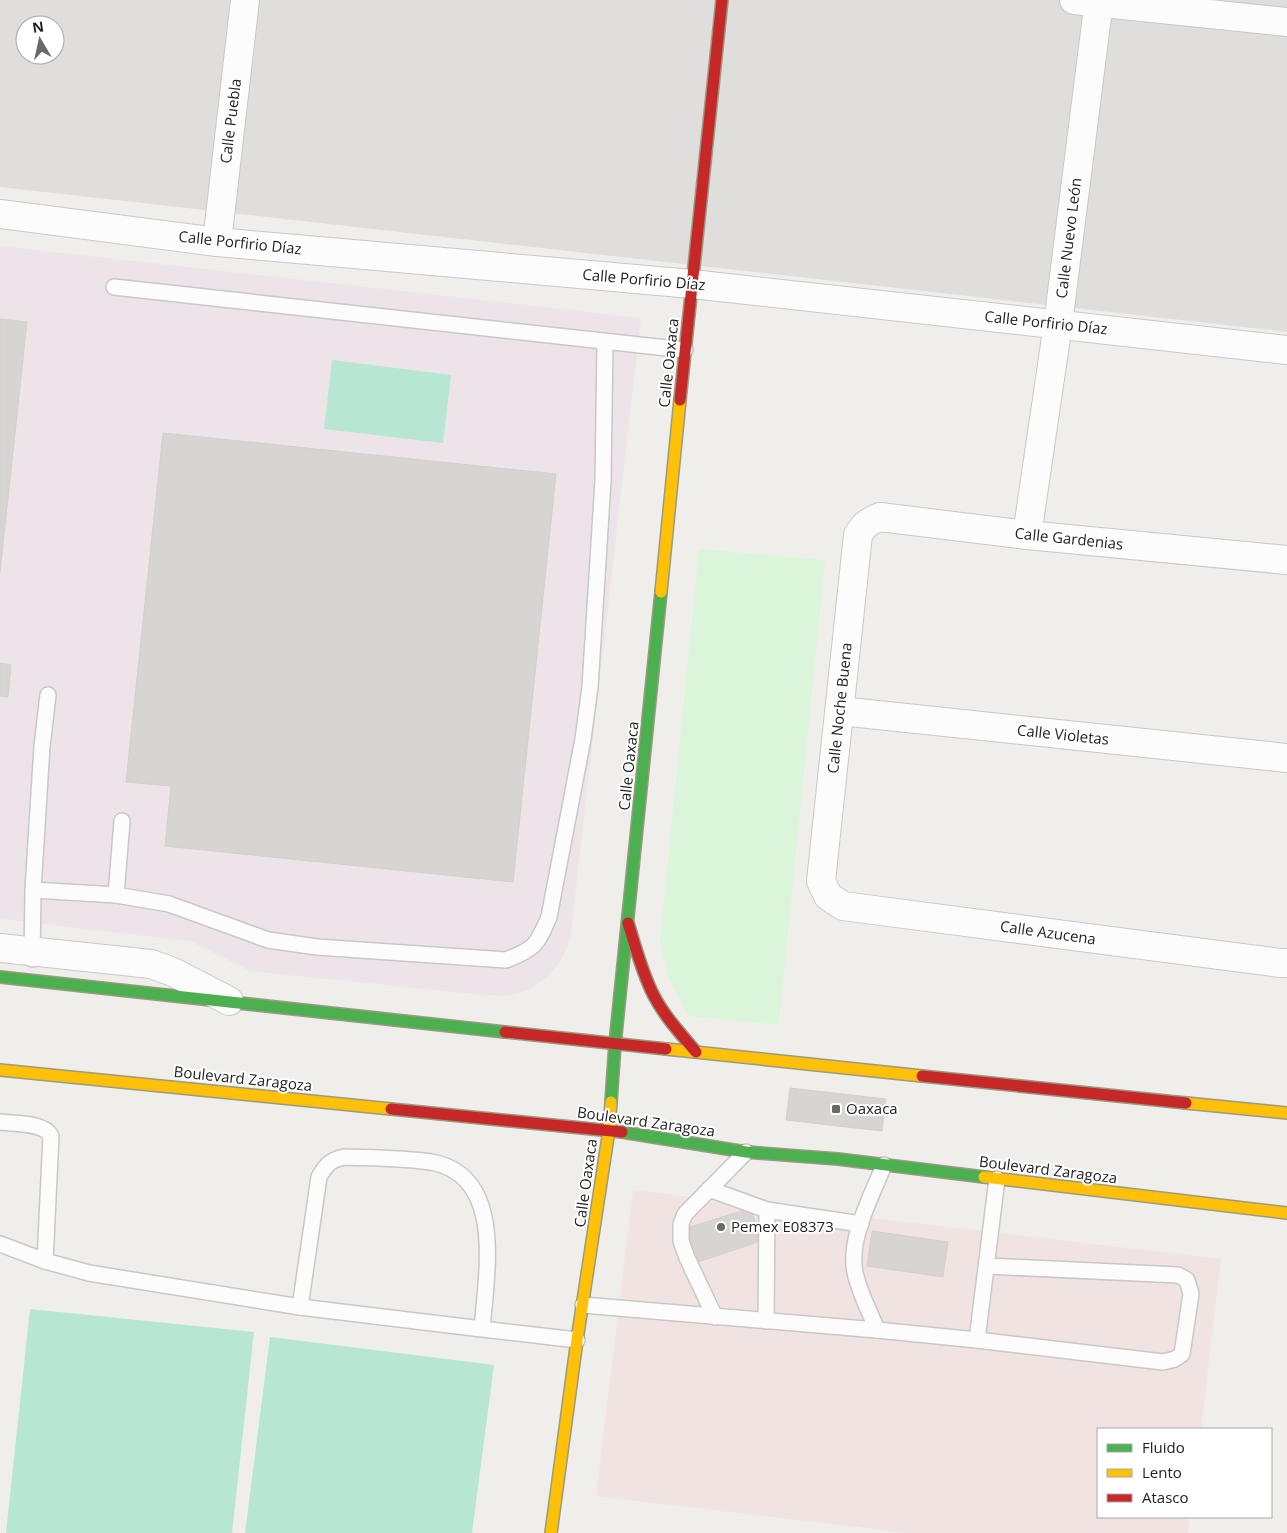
<svg xmlns="http://www.w3.org/2000/svg" width="1287" height="1533" font-family="'Open Sans',sans-serif">
	<rect width="100%" height="100%" fill="#f0eeeb"/>
	<path fill="#dfdedc" fill-rule="evenodd" d="M0,0h1287v332l-1287,-145zM25,25h30v30h-30z"/>
	<path fill="#f1e3e1" d="M633,1190l588,69 -20,170h-103v88h92l-2,16h-280l-312,-37z"/>
	<path fill="#ede4e9" d="M0,246l641,72 -71,622 -9,21 -14,16 -19,13 -21,6 -23,-1 -234,-24 -60,-30 -190,-22z"/>
	<path fill="#daf5da" d="M699,549l126,11 -46,465 -90,-9 -21,-40 -8,-33z"/>
	<g fill="#b7e6d2">
		<path d="M332,360l119,15 -8,68 -119,-14z"/>
		<path d="M30,1309l224,23 -22,201h-226z"/>
		<path d="M270,1337l224,28 -22,168h-227z"/>
	</g>
	<g fill="#d7d4d2" stroke="#d3d0cc">
		<path d="M0,319l27,3 -27,250z"/>
		<path d="M163,433l393,41 -43,408 -348,-36 6,-60 -45,-4z"/>
		<path d="M0,663l11,2 -3,32 -8,-1z"/>
		<path d="M790,1088l96,11 -4,32 -96,-11z"/>
		<path d="M751,1208l10,33 -63,21 -11,-34z"/>
		<path d="M872,1231l76,11 -5,35 -76,-11z"/>
	</g>
	<g fill="none" stroke-linecap="round" stroke-linejoin="round">
		<g stroke="#c9c8c7" stroke-width="18">
			<g id="lane">
				<path d="M114,287l571,63"/>
				<path d="M33,890l83,5 53,9 99,36 49,7 189,13c29,-11 31,-15 43,-43l34,-178 7,-52 13,-206 2,-139"/>
				<path d="M116,895l6,-74"/>
				<path d="M32,959l1,-69 9,-144 6,-51"/>
				<path d="M0,1122c14,2 44,0 51,14l-6,125 44,12 211,34"/>
				<path d="M709,1189l58,21 -1,111"/>
				<path d="M767,1210l94,14"/>
				<path d="M0,1244l45,17"/>
				<path d="M583,1305l294,25 100,10 20,-161"/>
				<path d="M715,1317l-28,-59 -6,-17v-17l4,-10 61,-62"/>
				<path d="M482,1329l-182,-22 19,-130c7,-12 11,-17 25,-20 29,1 59,1 87,5 75,13 55,113 51,167l95,11"/>
				<path d="M877,1330c-7,-18 -19,-40 -22,-58 -7,-33 17,-77 29,-107"/>
				<path d="M977,1340l186,22 12,-3 7,-5 9,-60 -4,-14 -9,-5 -191,-9"/>
			</g>
		</g>
		<g stroke="#c9c8c7" stroke-width="30">
			<g id="street">
				<path d="M1074,0l213,22"/>
				<path d="M0,214l217,28 475,42 595,66"/>
				<path d="M217,242l28,-242"/>
				<path d="M1027,535l31,-211 41,-324"/>
				<path d="M1287,560l-260,-25 -147,-18c-10,4 -16,7 -22,18l-37,346 7,15 15,10 437,57h7"/>
				<path d="M840,711l447,47"/>
				<path d="M0,948l151,16 22,8 56,29"/>
			</g>
		</g>
		<g stroke="#999a82" stroke-width="14">
			<g id="fast">
				<path d="M0,977l505,55"/>
				<path d="M611,1102l4,-58 46,-452"/>
				<path d="M622,1132l124,20 92,7 146,18"/>
			</g>
		</g>
		<g stroke="#999a82" stroke-width="14">
			<g id="slow">
				<path d="M661,592l19,-192"/>
				<path d="M666,1049l256,27"/>
				<path d="M0,1070l391,39"/>
				<path d="M1186,1103l101,10"/>
				<path d="M984,1177l303,36"/>
				<path d="M551,1533l26,-193 32,-210 2,-28"/>
			</g>
		</g>
		<g stroke="#999a82" stroke-width="14">
			<g id="jam">
				<path d="M680,400l42,-400"/>
				<path d="M628,923c8,25 14,50 26,73 11,21 27,38 42,56"/>
				<path d="M505,1032l161,17"/>
				<path d="M922,1076l264,27"/>
				<path d="M391,1109l231,23"/>
			</g>
		</g>
		<use href="#lane" stroke="#fdfcfc" stroke-width="15"/>
		<use href="#street" stroke="#fdfcfc" stroke-width="28"/>
		<use href="#fast" stroke="#4caf50" stroke-width="11"/>
		<use href="#slow" stroke="#ffc107" stroke-width="11"/>
		<use href="#jam" stroke="#c62828" stroke-width="11"/>
	</g>
	<g fill="#6a6968" stroke="#fff" stroke-width="2">
		<rect x="831" y="1104" width="10" height="10" rx="2.5"/>
		<circle cx="721" cy="1227" r="5"/>
	</g>
	<g text-anchor="middle" stroke-width="4" stroke-linejoin="round" paint-order="stroke">
		<g font-size="15" fill="#222" stroke="#fff">
			<text transform="translate(231 121) rotate(-83)" y="5">Calle Puebla</text>
			<text transform="translate(1069 238) rotate(-83)" y="5">Calle Nuevo León</text>
			<text transform="translate(240 243) rotate(6)" y="5">Calle Porfirio Díaz</text>
			<text transform="translate(644 280) rotate(5)" y="5">Calle Porfirio Díaz</text>
			<text transform="translate(1046 323) rotate(6)" y="5">Calle Porfirio Díaz</text>
			<text transform="translate(669 363) rotate(-84)" y="5">Calle Oaxaca</text>
			<text transform="translate(1069 539) rotate(6)" y="5">Calle Gardenias</text>
			<text transform="translate(840 708) rotate(-84)" y="5">Calle Noche Buena</text>
			<text transform="translate(1063 735) rotate(6)" y="5">Calle Violetas</text>
			<text transform="translate(629 766) rotate(-84)" y="5">Calle Oaxaca</text>
			<text transform="translate(1048 933) rotate(8)" y="5">Calle Azucena</text>
			<text transform="translate(243 1079) rotate(6)" y="5">Boulevard Zaragoza</text>
			<text transform="translate(646 1122) rotate(8)" y="5">Boulevard Zaragoza</text>
			<text transform="translate(1048 1170) rotate(7)" y="5">Boulevard Zaragoza</text>
			<text transform="translate(586 1183) rotate(-82)" y="5">Calle Oaxaca</text>
		</g>
		<g font-size="15" fill="#222" stroke="#fff" text-anchor="start">
			<text x="846" y="1114">Oaxaca</text>
			<text x="731" y="1232">Pemex E08373</text>
		</g>
	</g>
	<rect x="1097" y="1428" width="175" height="90" fill="#ffffff" stroke="#a7a7a7"/>
	<rect x="1107" y="1444" width="25" height="8" fill="#4caf50" stroke="#a7a7a7"/>
	<text x="1142" y="1453" font-size="15" fill="#222222">Fluido</text>
	<rect x="1107" y="1469" width="25" height="8" fill="#ffc107" stroke="#a7a7a7"/>
	<text x="1142" y="1478" font-size="15" fill="#222222">Lento</text>
	<rect x="1107" y="1494" width="25" height="8" fill="#c62828" stroke="#a7a7a7"/>
	<text x="1142" y="1503" font-size="15" fill="#222222">Atasco</text>
	<g transform="translate(40 40) rotate(351)"><circle r="24" fill="#ffffff" stroke="#a7a7a7"/>
	<path d="M0-4L9 19L0 12L-9 19Z" fill="#6a6968"/>
	<text y="-8" font-size="14" font-weight="bold" text-anchor="middle" fill="#222222">N</text>
	</g>
</svg>
